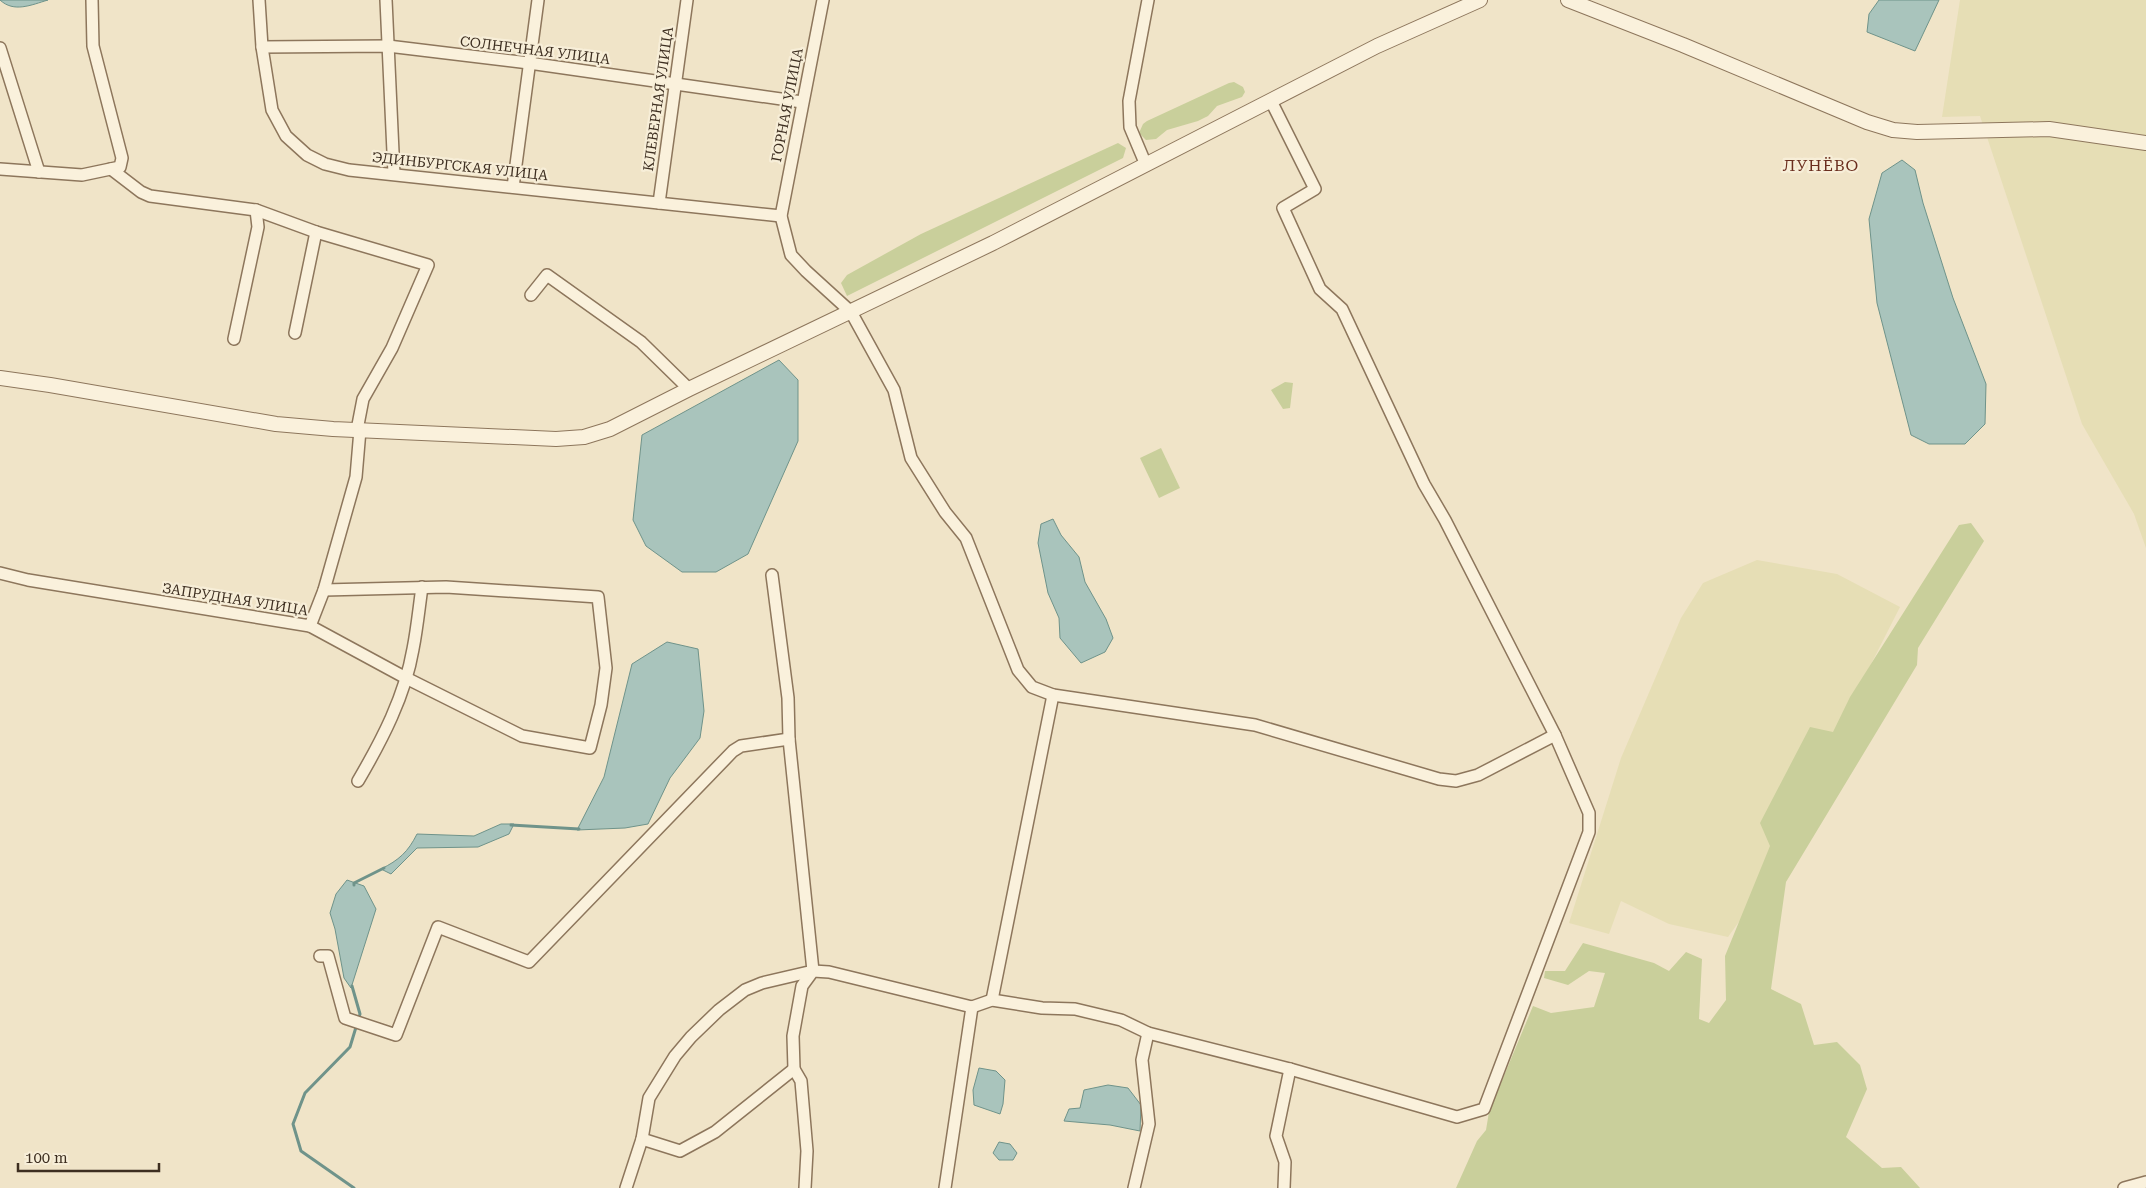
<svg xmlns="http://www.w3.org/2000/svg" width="2146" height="1188" font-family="'Roboto Serif',serif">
	<rect width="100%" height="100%" fill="#f0e4c8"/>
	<g fill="#e6deb5">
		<path d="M1960,0h186v548l-12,-34 -52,-90 -102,-308 -38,1z"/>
		<path d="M1757,560l80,14 63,33 -157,309 -15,21 -59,-13 -48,-23 -12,33 -40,-11 52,-165 60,-140 22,-35z"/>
	</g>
	<g fill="#c9cf9b">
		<path d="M1234,82l9,5 2,5 -3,5 -25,9 -9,10 -10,5 -31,9 -11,9 -10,1 -7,-7 4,-9 4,-3 82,-38z"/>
		<path d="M1118,143l8,5 -3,10 -276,138 -6,-13 6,-8 74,-41z"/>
		<path d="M1285,382l8,1 -3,25 -7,1 -12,-19z"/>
		<path d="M1161,448l19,40 -21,10 -19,-40z"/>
		<path d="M1971,523l13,18 -66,107 -1,17 -131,217 -15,107 30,15 13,41 23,-3 23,23 7,24 -21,48 36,31 19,-1 19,21h-464l21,-47 9,-11 3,-18 44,-106 18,7 43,-6 11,-34 -16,-2 -21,14 -24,-7 1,-7h20l18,-28 71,20 15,8 17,-19 16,7 -3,60 10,4 17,-23 -1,-44 45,-110 -10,-23 50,-96 23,5 17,-35 109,-172z"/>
	</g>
	<g fill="#a9c4bc" stroke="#6f938a">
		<path d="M0,0h48c-17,5 -34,13 -48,0z"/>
		<path d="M1879,0h60l-24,51 -48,-19 2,-18z"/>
		<path d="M1902,160l13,10 8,33 30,95 33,86 -1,40 -20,20h-36l-18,-9 -34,-132 -8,-84 13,-46z"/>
		<path d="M779,360l19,20v61l-50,113 -32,18h-34l-36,-26 -13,-26 9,-85z"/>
		<path d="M1053,519l8,16 18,22 6,25 21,37 7,19 -8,14 -24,11 -21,-25 -1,-20 -11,-25 -10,-50 3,-19z"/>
		<path d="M667,642l31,7 6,62 -4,27 -30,40 -22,46 -23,4 -48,2 27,-53 28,-113z"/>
		<path d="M501,824h13l-5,10 -31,13 -61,1 -26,26 -10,-5c18,-9 27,-17 36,-35l57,2z"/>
		<path d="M347,880l17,6 12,23 -25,79 -7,-10 -9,-49 -5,-16 6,-19z"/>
		<path d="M979,1068l17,3 9,9 -2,24 -3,10 -26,-9 -1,-15z"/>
		<path d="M1108,1085l20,3 13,17 -1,26 -30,-6 -46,-4 5,-12 11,-1 4,-18z"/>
		<path d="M999,1142l11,2 7,9 -4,7h-14l-6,-7z"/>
	</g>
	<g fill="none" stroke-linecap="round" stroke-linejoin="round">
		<g stroke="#6f938a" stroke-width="3">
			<path d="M511,825l68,4"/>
			<path d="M354,885v-2l30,-15"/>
			<path d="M352,986l8,28 -10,33 -45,46 -12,31 8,27 53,37"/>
		</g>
		<g stroke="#8d765c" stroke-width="14">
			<g id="minor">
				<path d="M259,0l3,47 10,63 14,26 21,19 18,9 24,6 432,46"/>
				<path d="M386,0l8,174"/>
				<path d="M823,0l-42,216 10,39 15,16 45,41 43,78 17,68 34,54 21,26 52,132 14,17 21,8 202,30 184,54 17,2 22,-6 77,-40"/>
				<path d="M262,47l126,-1 141,17 273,39"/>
				<path d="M0,48l39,124"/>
				<path d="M1146,165l-16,-38 -1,-26 19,-101"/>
				<path d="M0,169l82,6 38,-8 2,-9 -29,-112 -1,-46"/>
				<path d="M111,169l30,23 9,4 106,14 60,22 112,33 -36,83 -29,51 -6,31"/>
				<path d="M513,187l25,-187"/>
				<path d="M659,203l28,-203"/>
				<path d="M531,295l16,-20 94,67 48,47"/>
				<path d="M295,333l21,-101"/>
				<path d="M234,339l24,-112 -2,-17"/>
				<path d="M0,573l28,7 282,46 96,52 116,58 68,12 11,-43 5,-37 -8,-71 -152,-10 -122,3"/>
				<path d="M310,626l14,-36 32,-113 4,-47"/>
				<path d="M358,781c24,-41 47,-85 55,-132 4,-20 6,-41 9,-62"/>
				<path d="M320,956h8l17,62 51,17 42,-108 91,35 204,-211 8,-5 48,-7 -1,-41 -16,-123"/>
				<path d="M992,1000l61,-305"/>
				<path d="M642,1139l38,12 35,-19 79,-63"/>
				<path d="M626,1188l16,-49 7,-41 26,-42 16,-19 28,-27 26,-20 17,-7 51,-12 -24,-232"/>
				<path d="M805,1188l2,-37 -6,-70 -7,-12 -1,-33 9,-50 11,-15 16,1 143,35 20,-7 50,8 33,1 46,11 27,13 142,36 167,48 27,-8 105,-277v-19l-34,-78 -110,-215 -21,-36 -82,-175 -22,-20 -37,-81 32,-19 -44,-88"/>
				<path d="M945,1188l27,-181"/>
				<path d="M1134,1188l15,-64 -7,-64 6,-27"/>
				<path d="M1284,1188l1,-26 -9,-26 14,-67"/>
				<path d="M2124,1188l22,-6"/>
			</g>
		</g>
		<g stroke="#8d765c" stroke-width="16">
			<g id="tertiary">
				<path d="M1568,0l115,45 184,77 26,8 24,2 132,-3 97,14"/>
				<path d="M0,378l50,7 226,39 57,5 223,10 28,-2 26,-8 79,-40 304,-146 384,-197 103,-46"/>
			</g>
		</g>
		<use href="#minor" stroke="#faf1dc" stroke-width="11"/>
		<use href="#tertiary" stroke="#faf1dc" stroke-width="14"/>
	</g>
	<g text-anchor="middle" stroke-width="4.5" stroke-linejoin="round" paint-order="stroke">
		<g font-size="14" fill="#3d2e20" stroke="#f7eed8">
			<text transform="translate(535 50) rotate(7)" y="5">СОЛНЕЧНАЯ УЛИЦА</text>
			<text transform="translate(658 99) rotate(-82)" y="5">КЛЕВЕРНАЯ УЛИЦА</text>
			<text transform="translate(787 105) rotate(-79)" y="5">ГОРНАЯ УЛИЦА</text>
			<text transform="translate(460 166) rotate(6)" y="5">ЭДИНБУРГСКАЯ УЛИЦА</text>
			<text transform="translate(235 599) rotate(9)" y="5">ЗАПРУДНАЯ УЛИЦА</text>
		</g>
		<g font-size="16" letter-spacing="1" fill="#6b2e1e" stroke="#f7eed8">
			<text x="1821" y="171">ЛУНЁВО</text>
		</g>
	</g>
	<path d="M18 1163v8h141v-8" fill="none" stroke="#3d2e20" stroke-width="2.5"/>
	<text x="25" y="1163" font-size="15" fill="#3d2e20" stroke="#f7eed8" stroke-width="4" paint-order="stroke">100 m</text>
</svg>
